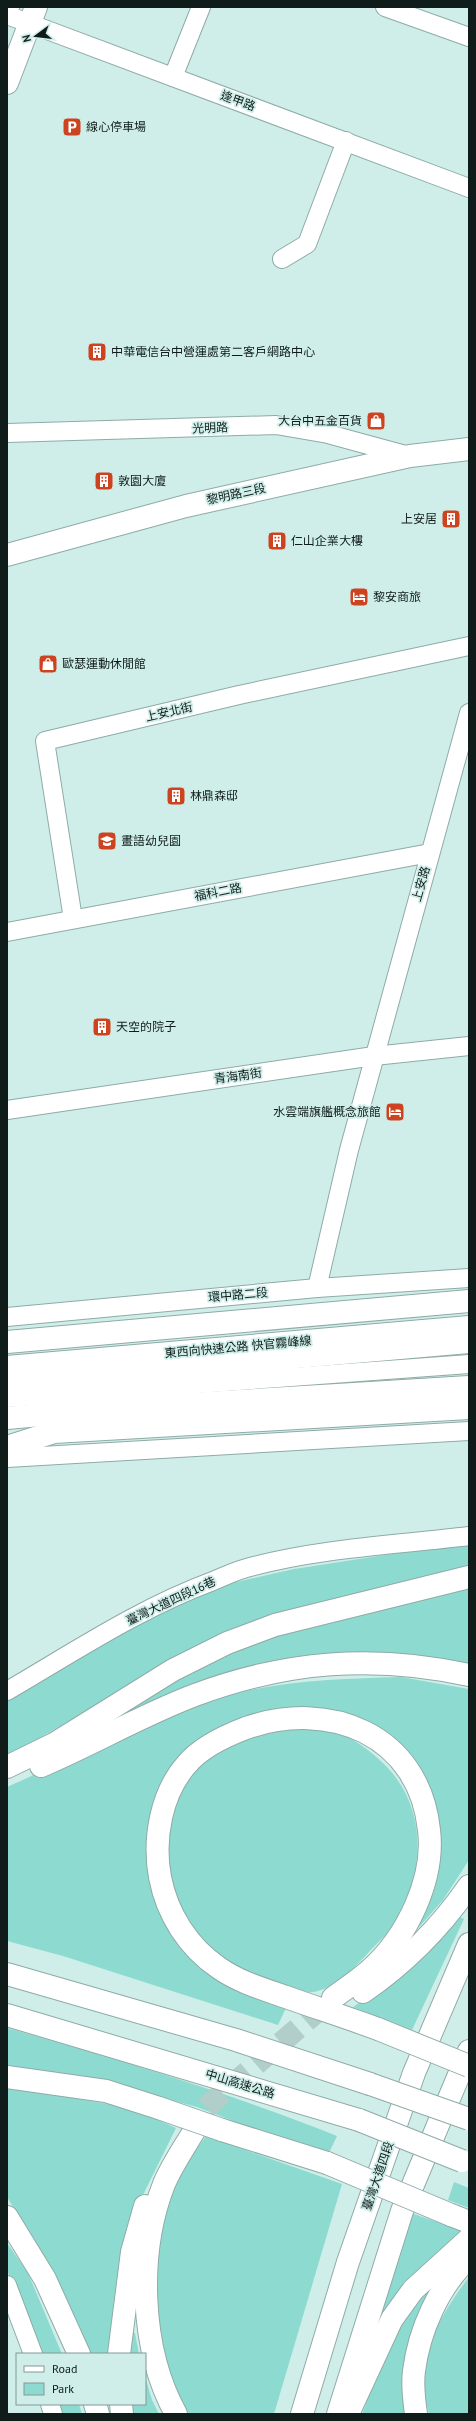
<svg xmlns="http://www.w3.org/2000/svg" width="476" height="2421" font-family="'PT Sans','Noto Sans TC',sans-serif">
	<rect width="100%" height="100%" fill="#cfeee9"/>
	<g fill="#8ddbd0">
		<path d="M469,1542v28l-225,56 -40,16 -197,115v-59l133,-75 52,-25 44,-16 58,-13z"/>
		<path d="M469,1584v81l-150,-10 -57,8 -43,16 -120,54 40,-35 110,-57z"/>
		<path d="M401,1677l68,12v171l-26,40 -39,44 21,-45 -13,-136 -110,-53 -131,60 -8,150 123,88 -8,17 -215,-69 -56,-15v-154c69,-30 138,-69 211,-89 60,-18 122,-19 183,-21z"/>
		<path d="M292,1727c13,1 28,1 41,5 20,5 38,19 53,34 42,43 39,108 9,157 -7,11 -18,20 -27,30 -14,15 -33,36 -55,39 -5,1 -14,-3 -19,-4 -36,-9 -65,-23 -92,-47 -9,-8 -13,-17 -18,-27 -4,-8 -13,-19 -14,-29 -8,-45 1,-98 40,-128 26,-19 52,-23 82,-30z"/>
		<path d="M454,1914l10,5 -52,111 -59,-23 35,-24z"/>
		<path d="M7,2028c112,31 222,65 330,108l-10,21 -130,-50 -114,-30 -76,-8z"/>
		<path d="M7,2087l125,21 44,20 -33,67 -16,58 -14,101h-26l-50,-108 -30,-49z"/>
		<path d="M206,2136l136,48 -68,230h-87l-19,-44 -12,-45 1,-79 17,-65z"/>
		<path d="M454,2182l15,6v20l-21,-8z"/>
		<path d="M411,2213l58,20 -90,97 -8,-2z"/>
		<path d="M7,2243l21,30 34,81h-24l-31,-84z"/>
		<path d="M469,2277v137h-40c-16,-54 9,-96 40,-137z"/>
		<path d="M434,2279l-27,135h-45l21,-54 24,-47z"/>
		<path d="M130,2333h5l4,21h-10z"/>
		<path d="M145,2376l7,24 7,14h-28l-1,-10h15z"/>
		<path d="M54,2404h25l3,10h-25z"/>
	</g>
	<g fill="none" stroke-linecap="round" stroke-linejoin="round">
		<path stroke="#b2ceca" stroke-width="22" stroke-dasharray="22 11" stroke-linecap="butt" d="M181,2129l152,-131"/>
		<g stroke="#8eaba7" stroke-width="20">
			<g id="minor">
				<path d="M385,7l84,30"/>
				<path d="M7,15l462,173"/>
				<path d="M173,77l28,-70"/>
				<path d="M282,259l25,-15 39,-103"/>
				<path d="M7,433l269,-8 52,9 81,22"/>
				<path d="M73,919l-28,-178 194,-46 230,-49"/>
				<path d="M7,932l423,-79"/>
				<path d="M7,1110l367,-54 95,-10"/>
				<path d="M317,1288l32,-138 120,-437"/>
				<path d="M7,1317l310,-29 152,-10"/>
				<path d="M7,1384l462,-40"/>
				<path d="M7,1398l462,-34"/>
				<path d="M7,1458l462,-27"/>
				<path d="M7,1691c67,-39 133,-83 206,-110 12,-5 24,-11 37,-14 71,-19 146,-22 219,-31"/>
				<path d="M7,2285l26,69"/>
				<path d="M50,2404l3,10"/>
			</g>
		</g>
		<g stroke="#8eaba7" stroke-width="24">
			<g id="major">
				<path d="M7,9l1,-2"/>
				<path d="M7,83l29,-76"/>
				<path d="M7,555l179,-49 224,-50 59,-7"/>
				<path d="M302,2414l46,-152 66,-189 55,-129"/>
				<path d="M338,2414l64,-203 67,-160"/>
			</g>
		</g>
		<g stroke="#8eaba7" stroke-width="24">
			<g id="highway">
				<path d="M7,1342l462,-41"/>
				<path d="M7,1367l462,-40"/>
				<path d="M7,1418l100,-9 362,-22"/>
				<path d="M7,1447l47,-15 415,-24"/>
				<path d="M41,1766c52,-22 101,-51 154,-71 91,-34 179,-41 274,-20"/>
				<path d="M7,1767l47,-23 119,-74 54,-27 48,-18 194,-48"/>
				<path d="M7,1974l229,66 134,44"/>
				<path d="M363,1992c42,-29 77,-64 106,-106"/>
				<path d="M333,1998c12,-9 26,-18 37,-28 37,-33 65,-91 59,-140 -10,-96 -100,-131 -183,-102 -21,8 -45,19 -59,36 -26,29 -34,75 -27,113 7,37 28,70 59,91 20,14 44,21 67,29 31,11 62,21 92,32"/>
				<path d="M7,2015l352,105"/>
				<path d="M7,2077l99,14 53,17"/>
				<path d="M222,2130l105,33"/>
				<path d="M451,2215l18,7"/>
				<path d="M7,2217l38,62 34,75"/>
				<path d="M119,2354l13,-102 13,-46"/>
				<path d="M95,2404l3,10"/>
				<path d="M121,2404l1,10"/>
				<path d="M176,2414c-36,-65 -39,-161 -12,-230 8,-19 20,-36 30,-53"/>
				<path d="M348,2414l44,-95 21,-29 56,-51"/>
				<path d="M416,2414c-2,-14 -4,-29 -2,-43 5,-40 25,-86 55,-113"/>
			</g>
		</g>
		<use href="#minor" stroke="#fff" stroke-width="18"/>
		<use href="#major" stroke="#fff" stroke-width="22"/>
		<use href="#highway" stroke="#fff" stroke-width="22"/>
		<g stroke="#8eaba7" stroke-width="24" stroke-linecap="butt">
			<g id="highway-bridge">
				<path d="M378,2029l91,37"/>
				<path d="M370,2084l99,35"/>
				<path d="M159,2108l63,22"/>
				<path d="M359,2120l103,41"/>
				<path d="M327,2163l124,52"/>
			</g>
		</g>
		<use href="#highway-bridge" stroke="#fff" stroke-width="22"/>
	</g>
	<defs>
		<g id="parking-square" transform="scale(1)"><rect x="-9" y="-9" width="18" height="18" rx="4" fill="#cd431f" stroke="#cfeee9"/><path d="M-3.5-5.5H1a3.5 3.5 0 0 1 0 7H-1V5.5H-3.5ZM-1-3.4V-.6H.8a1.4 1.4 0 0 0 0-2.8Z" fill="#fff"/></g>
		<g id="building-square" transform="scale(1)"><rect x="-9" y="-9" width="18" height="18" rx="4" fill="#cd431f" stroke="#cfeee9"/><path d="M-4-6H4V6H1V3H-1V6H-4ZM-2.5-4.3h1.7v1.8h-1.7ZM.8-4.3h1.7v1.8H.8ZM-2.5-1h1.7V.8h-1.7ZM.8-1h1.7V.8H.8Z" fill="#fff"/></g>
		<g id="shop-square" transform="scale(1)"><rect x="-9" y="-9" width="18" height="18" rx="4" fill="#cd431f" stroke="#cfeee9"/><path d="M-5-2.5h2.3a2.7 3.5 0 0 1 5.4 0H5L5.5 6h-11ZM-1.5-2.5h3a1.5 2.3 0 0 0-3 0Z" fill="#fff"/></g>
		<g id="hotel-square" transform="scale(1)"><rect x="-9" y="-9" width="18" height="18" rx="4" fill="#cd431f" stroke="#cfeee9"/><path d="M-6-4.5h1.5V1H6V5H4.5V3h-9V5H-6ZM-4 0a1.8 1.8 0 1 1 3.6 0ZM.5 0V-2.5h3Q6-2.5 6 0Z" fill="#fff"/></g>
		<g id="school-square" transform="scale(1)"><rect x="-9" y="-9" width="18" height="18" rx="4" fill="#cd431f" stroke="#cfeee9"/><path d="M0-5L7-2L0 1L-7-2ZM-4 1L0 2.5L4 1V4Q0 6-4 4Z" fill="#fff"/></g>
	</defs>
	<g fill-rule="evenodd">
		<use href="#parking-square" x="72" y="127"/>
		<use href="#building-square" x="97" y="352"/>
		<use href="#shop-square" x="376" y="421"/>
		<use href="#building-square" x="104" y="481"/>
		<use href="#building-square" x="451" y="519"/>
		<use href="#building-square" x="277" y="541"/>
		<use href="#hotel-square" x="359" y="597"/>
		<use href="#shop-square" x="48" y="664"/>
		<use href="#building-square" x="176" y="796"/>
		<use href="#school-square" x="107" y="841"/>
		<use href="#building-square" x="102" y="1027"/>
		<use href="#hotel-square" x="395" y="1112"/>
	</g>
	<g text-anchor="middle" stroke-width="3.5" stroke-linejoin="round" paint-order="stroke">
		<g font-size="12" fill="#101c1a" stroke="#cfeee9">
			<text transform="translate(238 101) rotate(20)" y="4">逢甲路</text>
			<text transform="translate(210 428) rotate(-2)" y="4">光明路</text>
			<text transform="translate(236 494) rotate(-12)" y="4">黎明路三段</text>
			<text transform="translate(169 712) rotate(-13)" y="4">上安北街</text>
			<text transform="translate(421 884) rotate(-74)" y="4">上安路</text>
			<text transform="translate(218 892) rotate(-11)" y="4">福科二路</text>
			<text transform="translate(238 1076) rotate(-8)" y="4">青海南街</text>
			<text transform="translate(238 1295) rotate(-5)" y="4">環中路二段</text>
			<text transform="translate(238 1347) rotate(-5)" y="4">東西向快速公路 快官霧峰線</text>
			<text transform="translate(171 1601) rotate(-25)" y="4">臺灣大道四段16巷</text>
			<text transform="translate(240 2084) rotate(17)" y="4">中山高速公路</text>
			<text transform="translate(378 2176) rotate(-71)" y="4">臺灣大道四段</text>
		</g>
		<g font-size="12" fill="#101c1a" stroke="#cfeee9" text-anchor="start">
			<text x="86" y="131">線心停車場</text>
			<text x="111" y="356">中華電信台中營運處第二客戶網路中心</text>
			<text x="362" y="425" text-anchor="end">大台中五金百貨</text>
			<text x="118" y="485">敦園大廈</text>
			<text x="437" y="523" text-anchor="end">上安居</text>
			<text x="291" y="545">仁山企業大樓</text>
			<text x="373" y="601">黎安商旅</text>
			<text x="62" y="668">歐瑟運動休閒館</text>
			<text x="190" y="800">林鼎森邸</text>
			<text x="121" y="845">畫語幼兒園</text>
			<text x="116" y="1031">天空的院子</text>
			<text x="381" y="1116" text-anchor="end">水雲端旗艦概念旅館</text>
		</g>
	</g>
	<rect width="476" height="2421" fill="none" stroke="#101c1a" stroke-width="16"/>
	<rect x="16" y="2353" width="130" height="52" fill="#cfeee9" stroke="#839a96"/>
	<rect x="24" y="2366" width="20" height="6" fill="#ffffff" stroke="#839a96"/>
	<text x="52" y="2373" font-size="12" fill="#101c1a">Road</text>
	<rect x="24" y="2383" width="20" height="12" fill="#8ddbd0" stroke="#839a96"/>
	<text x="52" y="2393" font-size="12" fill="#101c1a">Park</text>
	<g transform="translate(36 36) rotate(255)" stroke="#cfeee9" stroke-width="3" paint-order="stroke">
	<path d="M0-3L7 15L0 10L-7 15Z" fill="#101c1a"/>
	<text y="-6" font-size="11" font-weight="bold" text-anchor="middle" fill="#101c1a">N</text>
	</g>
</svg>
